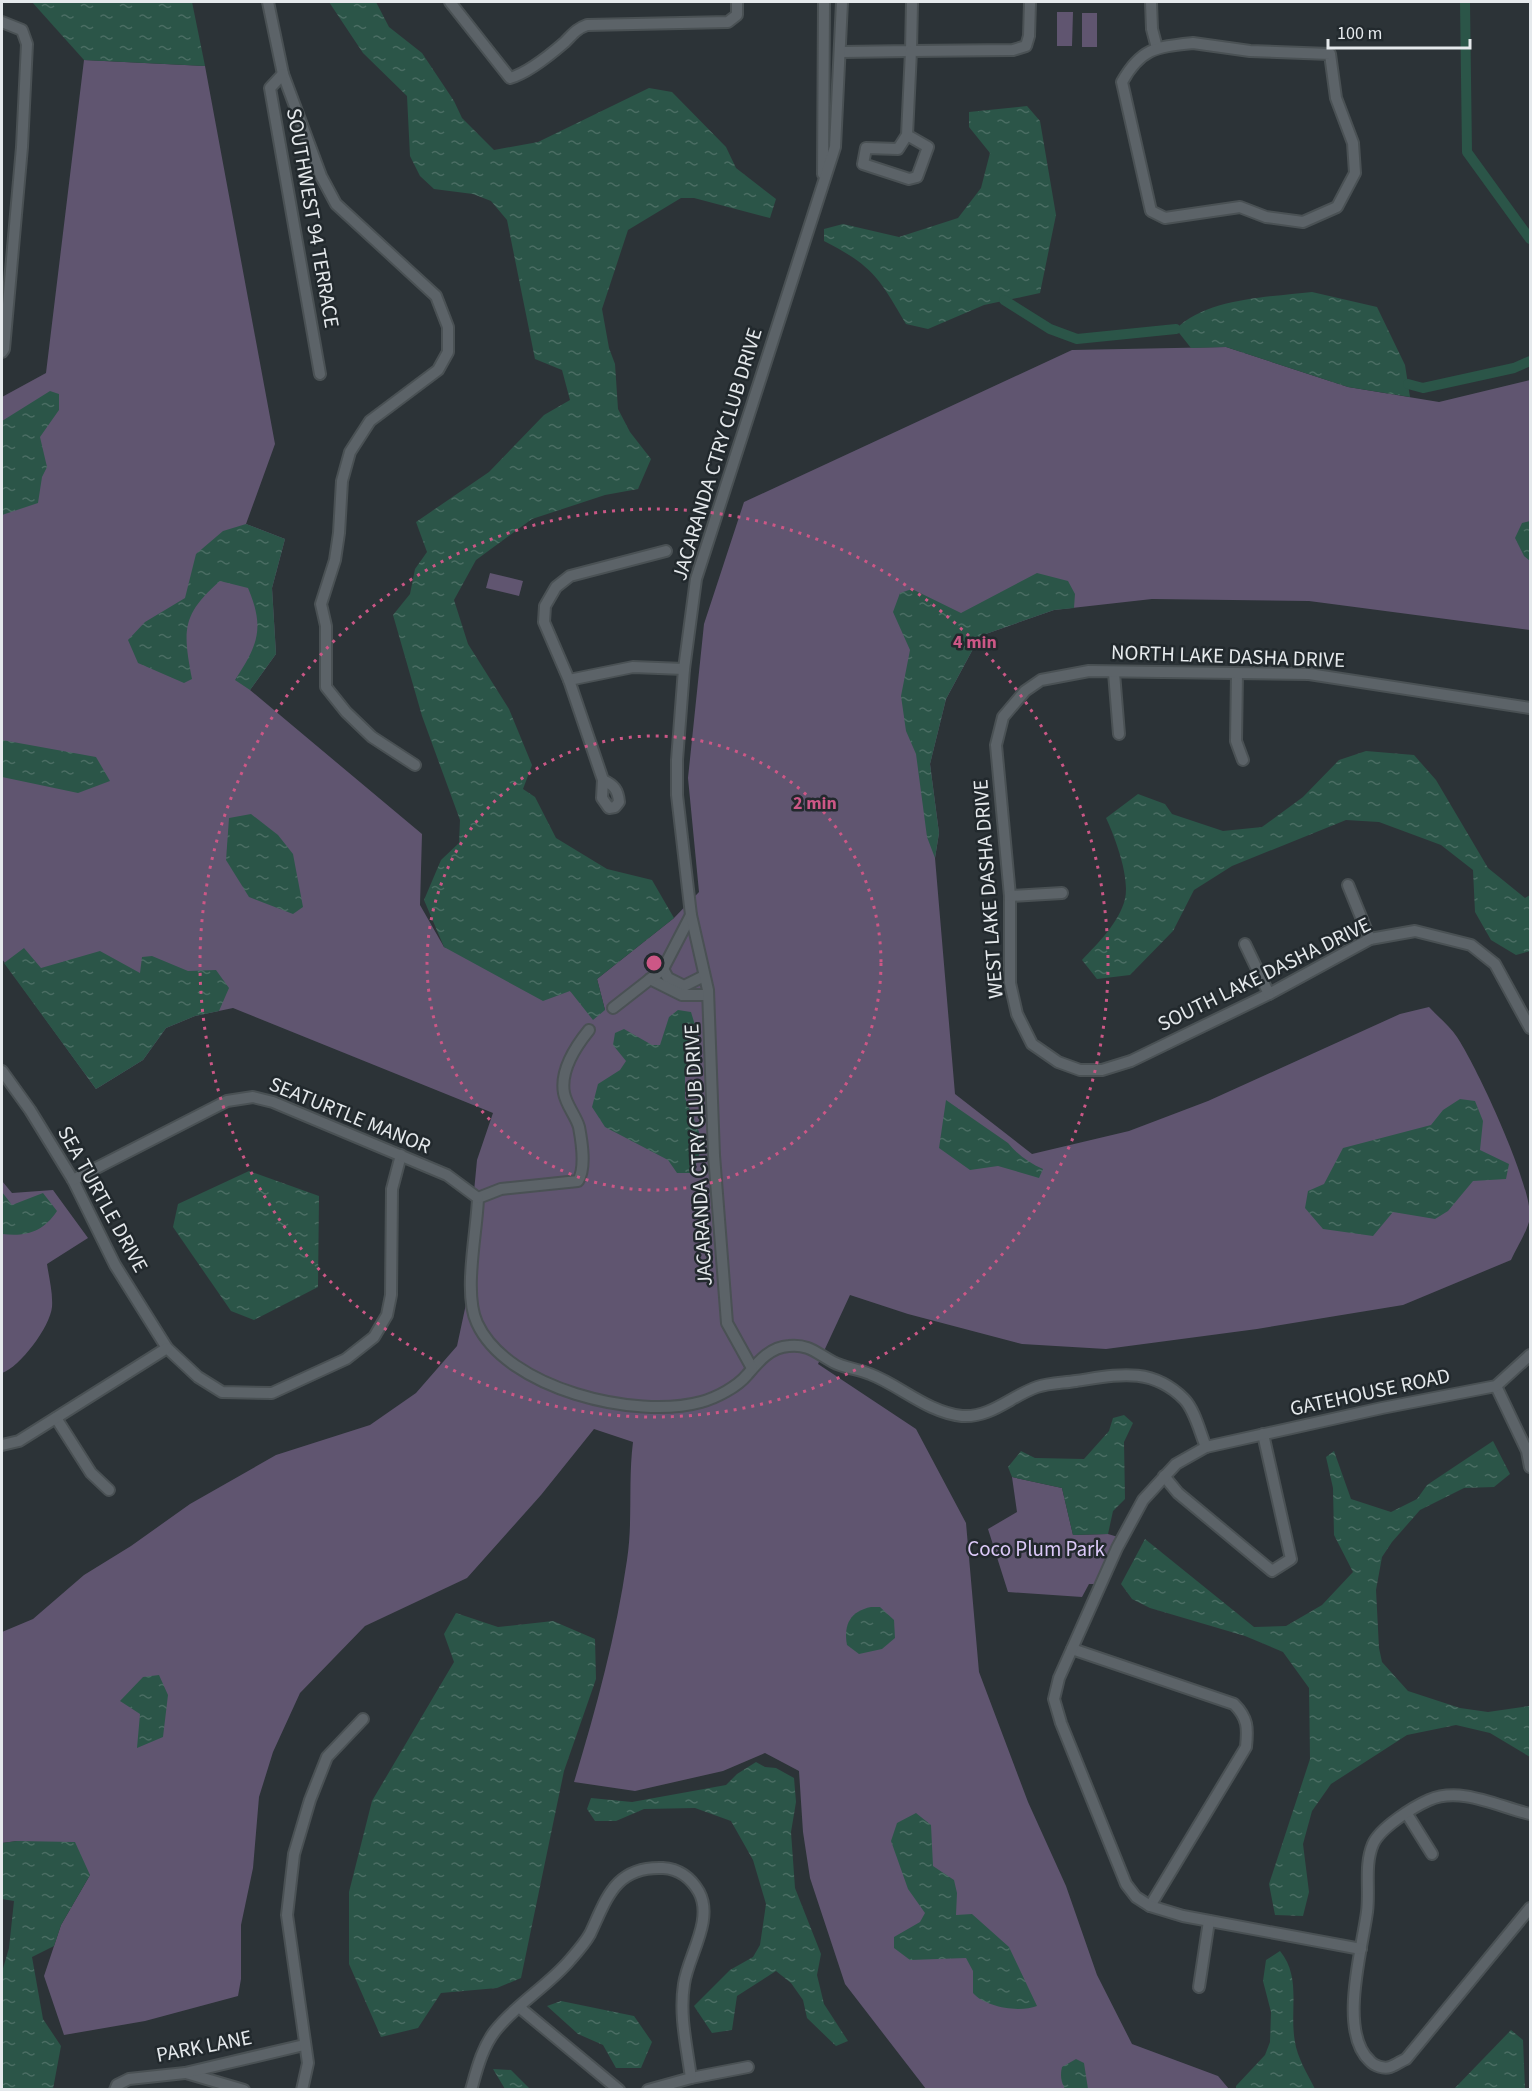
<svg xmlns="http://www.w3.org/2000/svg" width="1532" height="2091" font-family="'Source Sans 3',sans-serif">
	<defs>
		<pattern id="water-ripples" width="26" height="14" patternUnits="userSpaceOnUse" patternTransform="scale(1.5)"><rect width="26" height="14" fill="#2b5548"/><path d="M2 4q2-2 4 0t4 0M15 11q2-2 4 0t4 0" fill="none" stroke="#4a6d63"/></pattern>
	</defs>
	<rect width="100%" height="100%" fill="#2c3337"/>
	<g fill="#605570">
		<path d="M1057,12h16l-1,34h-15z"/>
		<rect x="1082" y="13" width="15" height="34"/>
		<path d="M84,60l121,6 70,378 -29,80 39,15 -13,49 4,66 -26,36 172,144 -2,71 24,42 126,44 35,19 -8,-31 77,-61 25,-26 -11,-114 16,-154 40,-122 328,-152 154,-3 122,40 91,15 91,-22v250l-221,-29 -157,-2 -98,11 -74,26 -34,63 -16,65 9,69 -4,25 20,236 77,60 97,-23 79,-30 192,-87 29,-7c9,10 21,19 28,30 20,30 75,148 73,181 -3,14 -13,29 -19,42l-108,45 -146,24 -151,20 -84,-5 -114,-30 -58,-19 -32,69 98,65 50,94 13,149 49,130 38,84 31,89 35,69 86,32 11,13h-303l-81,-105 -35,-106 -7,-46 -4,-61 -34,-18 -42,18 -88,20 -61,-9c22,-73 42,-146 53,-222 6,-39 1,-79 6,-118l-39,-13 -53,66 -74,83 -102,48 -65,67 -27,59 -14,45 -6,71 -12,57v54l-3,17 -93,25 -81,14 -20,-59 17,-51 29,-50 -73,-34 -15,2v-211l31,-13 51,-44 47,-29 59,-42 86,-49 94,-30 46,-32 41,-47 12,-56 2,-67 6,-63 16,-47 -260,-105 -38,8 -29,12 -23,32 -47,29 -94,-130v-562l44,-24z"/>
		<path d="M490,573l33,8 -4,15 -33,-8z"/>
		<path d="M2,1181l10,12 41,-3 35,48 -41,26c2,14 6,29 5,43 -2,20 -32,60 -50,66z"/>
		<path d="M1012,1477l50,11 11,47 35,-1 10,3 -22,47h-7l-7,13 -74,-5 -20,-63 29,-17z"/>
	</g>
	<g fill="url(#water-ripples)">
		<path d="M32,2h160l13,64 -121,-6z"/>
		<path d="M329,2h47l13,25 33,26 32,48 8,17 32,32 44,-8 111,-54 23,4 54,55 10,21 40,31 -6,19 -76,-20h-13l-53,32 -26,79 7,39 6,16 3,45 12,23 21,27 -13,30 -33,6 -73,24 -56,41 -22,40 14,44 41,65 23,56 -9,24 12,8 21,41 51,31 45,11 22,38 -77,61 8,31 -12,10 -23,-29 -27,10 -99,-54 -20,-47 17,-40 18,-17 1,-23 -38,-104 -29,-101 17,-21 5,-25 12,-17 -11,-30 73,-50 55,-57 26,-15 -8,-30 -27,-11 -28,-139 -16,-19 -18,-7 -39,-5 -14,-13 -10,-20 -3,-60 -44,-43z"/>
		<path d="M1027,106l13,15 16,94 -16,78 -56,12 -56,24 -22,-5c-27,-46 -33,-58 -82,-83v-12l19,-5 56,13 59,-19 23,-30 9,-35 -21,-26v-15z"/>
		<path d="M1312,292l65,15 28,58 5,32 -62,-10 -122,-40 -35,1 -15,-19c31,-31 94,-32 136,-37z"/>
		<path d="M50,391l9,3v16l-19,27 7,30 -5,10 -4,26 -36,12v-94z"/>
		<path d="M1530,521v40l-6,-5 -9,-18 7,-15z"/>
		<path d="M246,524l39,15 -13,49 4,66 -26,36 -15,-10c23,-35 30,-52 13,-92l-28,-7c-39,34 -37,50 -28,98l-8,4 -46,-20 -10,-23 17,-18 40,-24 11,-44 27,-23z"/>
		<path d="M1037,573l31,8 7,13 -1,14 -20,2 -74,26 -34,63 -16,65 9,69 -4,25 -8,-21 -11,-83 -10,-23 -5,-35 9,-46 -17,-38 7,-19 12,-4 49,24z"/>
		<path d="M2,740l94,17 14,24 -32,12 -76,-16z"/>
		<path d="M1366,751l48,4 22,25 52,88 37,30 5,-3v56l-14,4 -25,-15 -16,-28 -2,-42 -32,-25 -62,-23 -33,-2 -114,46 -38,24 -21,41 -43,44 -33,4 -15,-19c16,-17 37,-37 43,-61 5,-22 -10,-62 -19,-81l32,-24 27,10 7,10 51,17 39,-4 41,-30 36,-37z"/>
		<path d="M251,814l27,21 15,19 10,53 -10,7 -44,-17 -23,-37 3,-42z"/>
		<path d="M24,948l17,20 59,-17 40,22 2,-16 10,-1 36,15 28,-1 13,18 -10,23 -24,5 -29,12 -23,32 -47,29 -92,-126z"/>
		<path d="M678,1010l13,2 7,23 -13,39v24l14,34 2,17 -8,24h-16l-9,-13 -63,-33 -13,-20 6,-23 22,-14 6,-9 -13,-16 2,-12 9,-4 28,16h8l9,-28z"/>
		<path d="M1460,1099l15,2 8,20 -3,29 29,14 -3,15 -33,2 -25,30 -13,8 -42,-7 -20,24 -50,-7 -18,-21 3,-17 16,-7 19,-36 88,-23 12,-15z"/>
		<path d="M946,1100l62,43c10,12 21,20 35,26l-4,9 -41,-12 -28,4 -31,-22z"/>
		<path d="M249,1171l70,25 -1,91 -64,33 -23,-9 -58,-84 5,-23z"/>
		<path d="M2,1192l10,13 31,-12 14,18c-14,21 -31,26 -55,23z"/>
		<path d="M1124,1415l9,8 -9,19 1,57 -12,12 -5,23 -35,1 -11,-47 -50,-11 -4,-10 13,-16 14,7 49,1 25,-28 4,-13z"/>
		<path d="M1493,1441l17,33 -16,13 -30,1 -44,22 -28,32 -10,15 -6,33 3,58 3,14 26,29 52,17 28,4 41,-6 1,51 -40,-24 -34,-8 -49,10 -76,49 -19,27 -9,33 6,48 -6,24 -28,-1 -6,-31 41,-125 -1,-71 -26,-36 -38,-16 -95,-28 -18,-9 -11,-15 24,-45 109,88 32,-1 36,-21 31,-33 -19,-37 -1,-47 -7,-31 8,-6 17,48 40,13 26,-13 10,-14z"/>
		<path d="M871,1607h9l14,13 1,18 -13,11 -23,5 -12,-9c-4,-21 4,-34 24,-38z"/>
		<path d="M456,1613l42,14 55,-6 42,18 1,40 -32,92 -43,207 -24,10 -56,5 -23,35 -37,9 -32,-73v-72l23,-91 82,-139 -10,-28z"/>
		<path d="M159,1675l9,20 -5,42 -26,11 3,-34 -20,-13 23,-24z"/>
		<path d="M756,1762l9,5 11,1 18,10 2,24 -5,30 4,56 26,66 -4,21 7,29 24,37 -12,5 -29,-28 -4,-18 -12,-17 -15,-12 -39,25 -5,34 -20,3 -18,-27 36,-36 23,-13 7,-12 6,-41 -13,-44 -22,-39 -36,-13 -51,1 -28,12h-21l-8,-12 4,-11 41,4 94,-17 11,-11z"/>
		<path d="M916,1813l15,12 2,41 21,14 3,13 -1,22 16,-1 37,33 28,59c-18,7 -52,1 -64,-13v-22l-7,-13 -56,2 -16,-12v-11l26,-15 5,-9 -17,-24 -17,-48 6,-18z"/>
		<path d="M17,1841l58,1 15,33 -29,50 -7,21 -22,11 11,62 18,27 -8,43h-51v-117l7,-24 5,-47 -12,-2v-56z"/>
		<path d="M1280,1951c22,27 9,59 15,91 2,15 13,33 20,47h-79v-3l29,-31 5,-13 1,-30 -8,-31 3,-21z"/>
		<path d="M561,2001l73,15 18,26 -11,26h-25l-13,-23 -25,-11 -31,-28z"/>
		<path d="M1511,2030l12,10 2,49h-71z"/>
		<path d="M1076,2059l8,4 4,26h-23c-4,-7 -5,-14 -3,-22z"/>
		<path d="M493,2069l18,1 19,19h-25z"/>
	</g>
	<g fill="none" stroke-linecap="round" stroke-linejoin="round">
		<g stroke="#2b5548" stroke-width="10">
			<path d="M1465,2l2,150 63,87"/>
			<path d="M1004,300l46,29 27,10 99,-10"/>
			<path d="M1408,384l15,4 91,-20 16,-7"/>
		</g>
		<g stroke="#4a5154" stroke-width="14">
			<g id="minor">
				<path d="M268,2l15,72 38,102 15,28 100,92 12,31v25l-10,18 -68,51 -20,31 -8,29 -3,52 -4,27 -14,44 5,22v61l20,25 26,25 43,28"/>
				<path d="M450,2l60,76c18,-5 40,-23 55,-36 8,-8 11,-13 22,-17l141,-3 9,-7v-13"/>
				<path d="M1151,2l1,27 5,19"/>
				<path d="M2,22l20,8 5,14 -5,103 -18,202 -2,3"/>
				<path d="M1193,43l57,8 80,3 6,44 17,45 2,30 -18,34 -34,15 -37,-5 -26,-10 -75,11 -14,-7 -29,-129c19,-34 34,-35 71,-39z"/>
				<path d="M842,52l69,-1 1,-49"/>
				<path d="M283,74l-13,14 50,286"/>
				<path d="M907,135l21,12 -11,30 -8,2 -46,-15 3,-16 32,1 9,-14 4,-84 102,-1 13,-4 3,-10 1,-34"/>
				<path d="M823,174l1,-172"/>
				<path d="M1114,673l5,61"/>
				<path d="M1237,673l-1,68 7,19"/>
				<path d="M569,680l64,-13 51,2"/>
				<path d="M1530,708l-221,-34 -220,-3 -48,9 -16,11 -22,26 -7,28 14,151v87l7,31 15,30 26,18 22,8h22l29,-9 138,-67 101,-55 45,-8 56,14 24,19 35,64"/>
				<path d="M603,780c11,5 15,10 16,22l-4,5 -6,1 -7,-10 1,-18 -34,-100 -25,-58 1,-16 11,-19 14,-11 96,-25"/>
				<path d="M1348,885l22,54"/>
				<path d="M1010,896l52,-3"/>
				<path d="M1245,944l24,50"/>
				<path d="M663,969l5,9 16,8 20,-10"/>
				<path d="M650,979l32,16h26"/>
				<path d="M613,1008l50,-39 28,-54"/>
				<path d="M589,1030c-13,16 -29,41 -25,63 2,12 12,23 15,34 3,16 7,41 -1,54l-77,8 -23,9c-1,34 -15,95 -1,125 30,66 159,97 224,79 15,-4 36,-15 46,-27 11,-13 23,-28 42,-29 20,-2 27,7 44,16 11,6 25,7 37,12 31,12 57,38 92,42 29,2 49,-20 75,-29 12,-4 26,-4 39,-6 41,-6 75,-15 108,18 11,11 16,34 22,48"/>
				<path d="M2,1071l28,39 43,70 42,85 52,83 31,29 24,15 50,1 74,-34 28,-22 13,-22 4,-20 1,-106 9,-34"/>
				<path d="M73,1180l154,-79 26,-4 20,5 174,73 31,23"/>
				<path d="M752,1368l-25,-45 -13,-168 -6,-165 -17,-75 -14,-120v-35l7,-91 12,-90 139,-432 7,-145"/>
				<path d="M1496,1386l31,65 3,16"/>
				<path d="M56,1418l35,55 18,17"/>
				<path d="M2,1445l17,-4 148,-93"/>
				<path d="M1164,1476l14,17 94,78 19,-12 -28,-125"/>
				<path d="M1072,1649l162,55c14,14 14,24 12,43l-96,159"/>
				<path d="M1407,1814l25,40"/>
				<path d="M1530,1814c-31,-7 -69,-28 -101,-14 -16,7 -49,28 -56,44 -9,21 -3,46 -6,68 -5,38 -29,120 3,149 4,5 14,8 20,6 6,-2 11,-6 16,-8l124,-151"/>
				<path d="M1361,1949l-178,-33 -33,-10 -14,-9 -10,-13 -65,-161 -7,-24 5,-21 58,-130 26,-48 33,-36 30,-17 176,-39 114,-22 34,-31"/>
				<path d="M1199,1987l10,-66"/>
				<path d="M519,2007l100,83"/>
				<path d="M186,2073l58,17"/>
				<path d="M691,2078l57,-11"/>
				<path d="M115,2090l2,-5 12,-6 56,-6 119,-28"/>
				<path d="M302,2090l6,-27 -21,-148 7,-61 16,-54 17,-43 36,-38"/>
				<path d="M471,2090c6,-21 11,-42 24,-59 21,-27 53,-45 75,-71 7,-8 15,-17 20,-26 17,-36 25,-68 73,-66 16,1 28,10 36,24 15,28 -11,64 -15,92 -5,32 3,63 7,94l-43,12"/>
			</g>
		</g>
		<use href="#minor" stroke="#5c6368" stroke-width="10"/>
	</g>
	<g fill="none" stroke="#cc5786" stroke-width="3" stroke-dasharray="3 6">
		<circle cx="654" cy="963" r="227"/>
		<circle cx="654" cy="963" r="454"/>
	</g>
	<g text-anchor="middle" stroke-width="5" stroke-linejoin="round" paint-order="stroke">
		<g font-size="21" fill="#e5e9ec" stroke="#22292d">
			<text transform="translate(313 218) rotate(80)" y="7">SOUTHWEST 94 TERRACE</text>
			<text transform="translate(717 454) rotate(-73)" y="7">JACARANDA CTRY CLUB DRIVE</text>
			<text transform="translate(1228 656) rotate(2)" y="7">NORTH LAKE DASHA DRIVE</text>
			<text transform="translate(988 889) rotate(-94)" y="7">WEST LAKE DASHA DRIVE</text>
			<text transform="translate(1264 974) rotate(-26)" y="7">SOUTH LAKE DASHA DRIVE</text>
			<text transform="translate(350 1115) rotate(22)" y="7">SEATURTLE MANOR</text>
			<text transform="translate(698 1155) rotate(-93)" y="7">JACARANDA CTRY CLUB DRIVE</text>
			<text transform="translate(103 1199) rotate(61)" y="7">SEA TURTLE DRIVE</text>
			<text transform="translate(1370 1392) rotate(-12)" y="7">GATEHOUSE ROAD</text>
			<text transform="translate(204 2046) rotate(-11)" y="7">PARK LANE</text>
		</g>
		<g font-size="21" fill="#dcc9f8" stroke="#22292d">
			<text x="1036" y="1556">Coco Plum Park</text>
		</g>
	</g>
	<circle cx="654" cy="963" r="9" fill="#cc5786" stroke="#22292d" stroke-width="3"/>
	<g font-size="18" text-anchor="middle" font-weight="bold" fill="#cc5786" stroke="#22292d" stroke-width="5" stroke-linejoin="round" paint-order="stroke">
		<text x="975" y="648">4 min</text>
		<text x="815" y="809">2 min</text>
	</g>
	<rect width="1532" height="2091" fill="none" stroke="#e5e9ec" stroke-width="6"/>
	<path d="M1328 39v9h142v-9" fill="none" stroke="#e5e9ec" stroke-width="3"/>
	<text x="1337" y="39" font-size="18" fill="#e5e9ec" stroke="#22292d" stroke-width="4.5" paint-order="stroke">100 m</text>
</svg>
